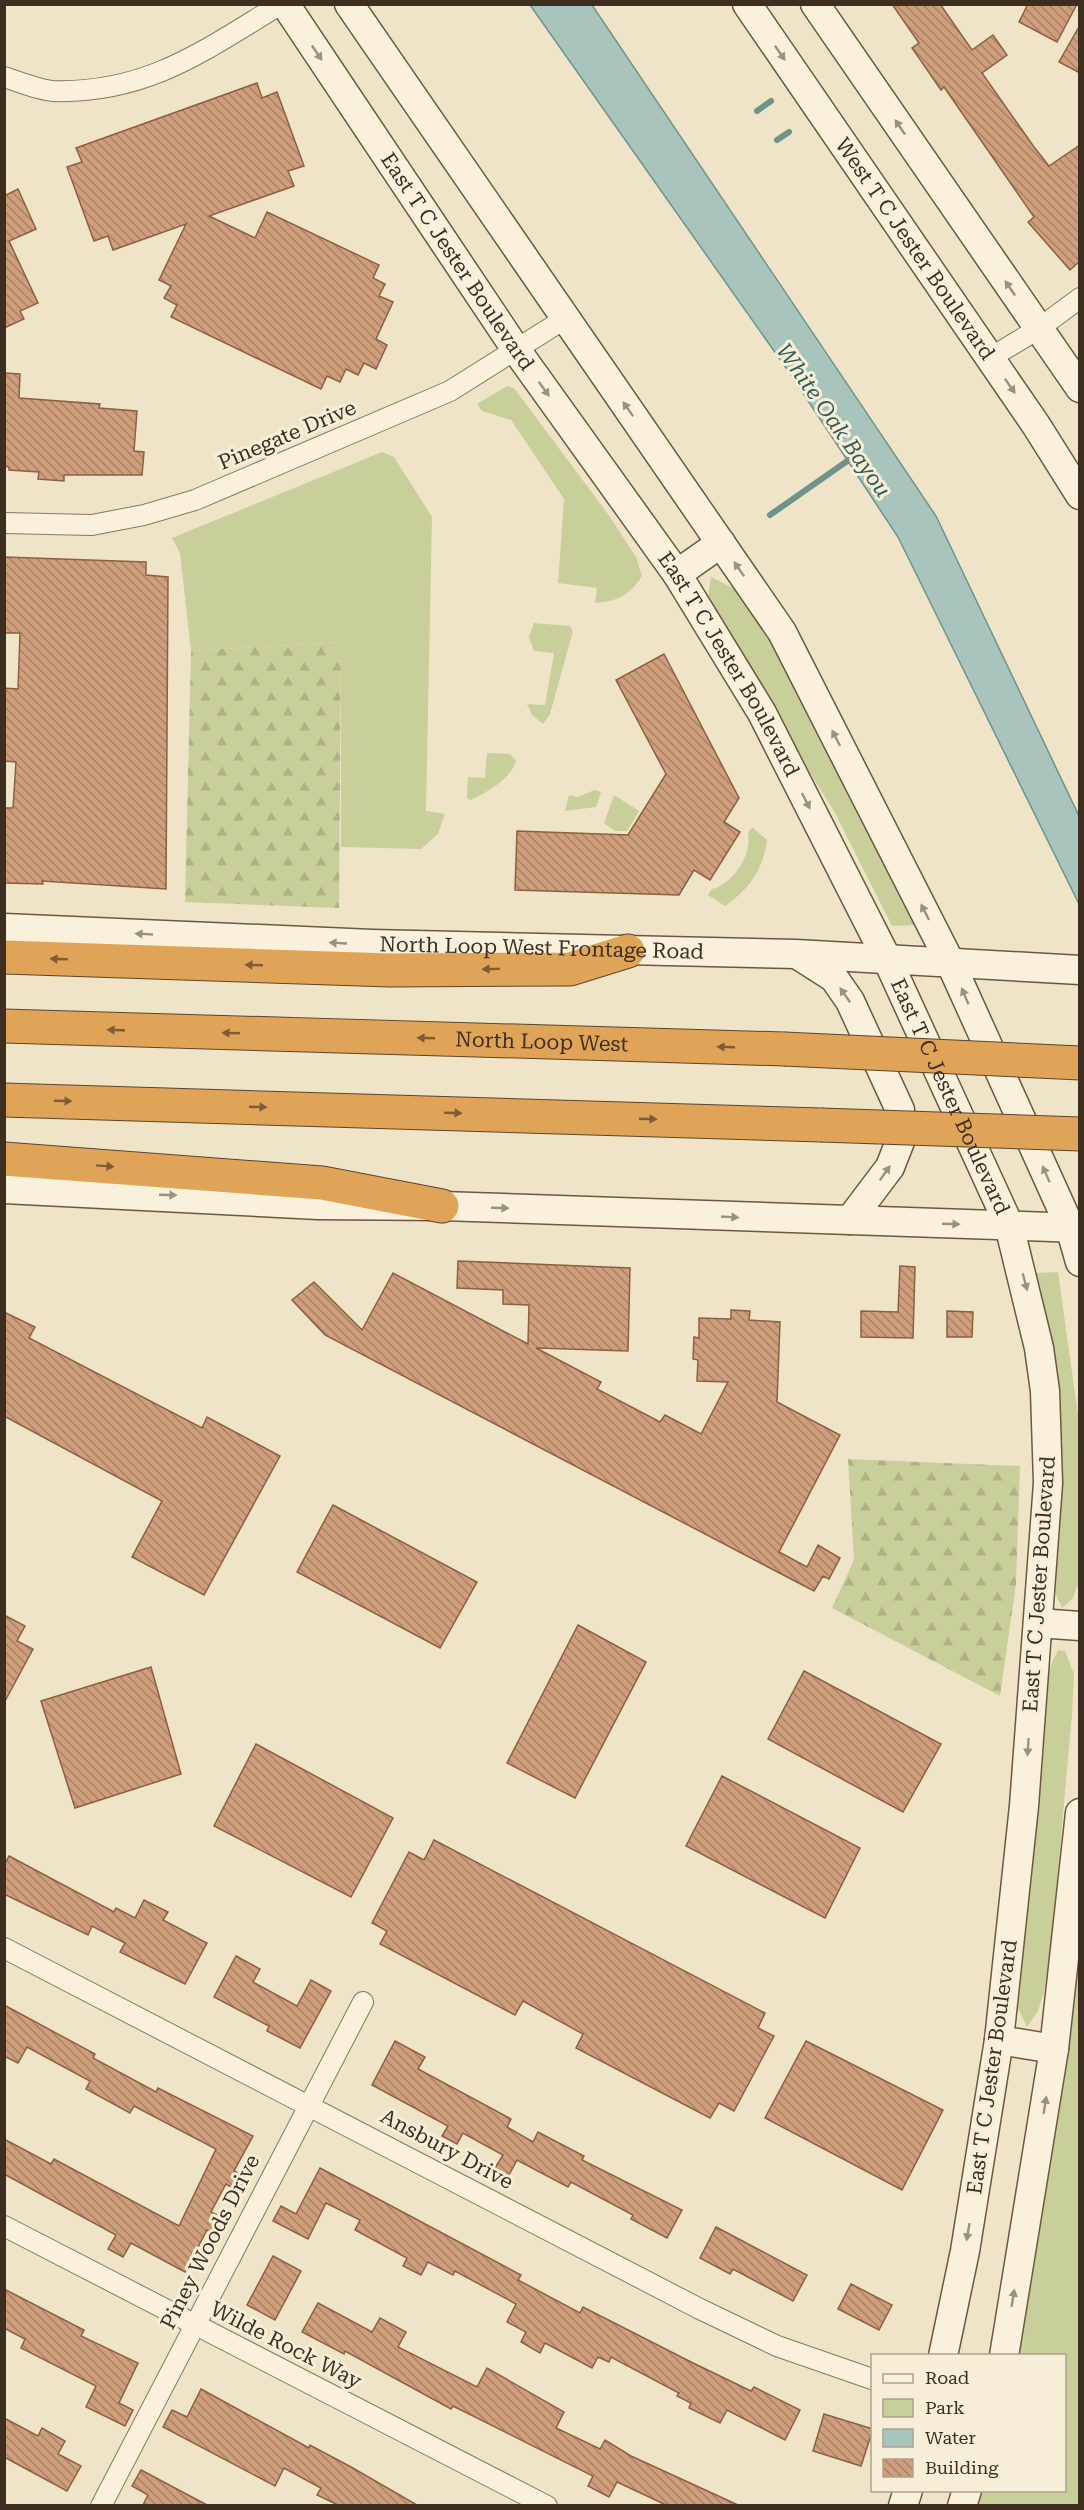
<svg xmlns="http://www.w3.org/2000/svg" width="1084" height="2510" font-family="'Roboto Serif',serif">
	<defs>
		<pattern id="forest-firs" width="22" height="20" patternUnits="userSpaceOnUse" patternTransform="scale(1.5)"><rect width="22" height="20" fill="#c9cf9b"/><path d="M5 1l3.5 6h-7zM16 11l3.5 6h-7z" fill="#aeb285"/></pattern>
		<pattern id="building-back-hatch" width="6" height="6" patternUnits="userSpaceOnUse" patternTransform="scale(1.5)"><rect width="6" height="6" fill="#cf9f7d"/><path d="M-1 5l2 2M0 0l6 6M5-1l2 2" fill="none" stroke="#a98266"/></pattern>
	</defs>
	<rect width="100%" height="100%" fill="#f0e4c8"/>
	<g fill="#c9cf9b">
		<path d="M507,386l7,2 94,126 28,43 6,19c-13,20 -24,25 -47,27l2,-15 -39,-5 6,-84 -53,-79 -29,-9 -5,-7z"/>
		<path d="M382,452l12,5 38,60 -6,294 19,3 -7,20 -17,15 -80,-2v-205l-150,9 -11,-98 -8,-15z"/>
		<path d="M711,577l26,13 23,27 155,308 -23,1 -57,-113 -53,-85 -30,-60 -44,-71z"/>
		<path d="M534,623l36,3 3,5 -23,83 -7,10 -11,-9 -5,-11 18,1 9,-52 -20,-2 -5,-14z"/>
		<path d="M487,753l23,1 6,7c-4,17 -31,33 -46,39l-3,-2 1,-21 17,1z"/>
		<path d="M595,790l6,2 -5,15 -31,4 4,-16 8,2z"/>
		<path d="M614,795l25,16 -12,20h-12l-11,-8z"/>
		<path d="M752,827l15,13c-4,30 -17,48 -42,66l-17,-11 4,-6c21,-5 40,-34 36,-56z"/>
		<path d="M1058,1272l21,150v159l-6,17 -11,10 -15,-33 9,-185 -10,-73 -12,-44z"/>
		<path d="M1058,1650l7,1 9,23 -2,41 -20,221 -8,56 -6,19 -11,16 -10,-21 29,-331z"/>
		<path d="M1079,1906v599l-107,1 4,-15 88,-1v-134l-54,-1z"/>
	</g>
	<g fill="url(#forest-firs)">
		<path d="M341,642l-2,266 -154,-6 6,-251z"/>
		<path d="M848,1459l172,7 -4,118 -16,112 -168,-88 22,-48z"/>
	</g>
	<path fill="#a9c4bc" stroke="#6f938a" stroke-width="1.5" d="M530,5h62l344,511 143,300v88l-181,-367 -107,-162z"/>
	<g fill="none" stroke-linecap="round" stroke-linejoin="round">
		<g stroke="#6f938a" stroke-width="6">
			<path d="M757,111l14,-10"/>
			<path d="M777,140l12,-8"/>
			<path d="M770,515l83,-58"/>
		</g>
	</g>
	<g fill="url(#building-back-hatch)" stroke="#8d5f41" stroke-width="1.5">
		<path d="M892,4h48l32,46 21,-15 14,20 -25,18 52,74 15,19 31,-21v116l-10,9 -42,-48 6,-5 -90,-130 -3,3 -29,-42 7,-5z"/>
		<path d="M1028,4h49l-20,38 -38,-20z"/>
		<path d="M1080,25v48l-21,-11z"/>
		<path d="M257,83l5,15 15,-6 27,74 -16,5 6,15 -85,30 46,22 12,-26 112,53 -6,13 12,6 -6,12 14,6 -17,37 11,6 -11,24 -12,-6 -6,12 -12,-6 -6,13 -13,-6 -6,13 -150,-72 6,-12 -13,-7 7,-12 -12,-6 27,-56 -73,26 -5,-14 -14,5 -27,-74 15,-5 -6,-14z"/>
		<path d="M18,189l18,40 -27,12 29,62 -18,8 4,8 -20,9v-132z"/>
		<path d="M4,373l16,1 -1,24 81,6 -1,4 38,3 -3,40 10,1 -2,23h-78v6l-26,-2 1,-7 -30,-2v-3l-5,-1z"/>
		<path d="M4,557l142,5v13l22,2 -2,312 -124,-8 1,3 -39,-1v-75h9l3,-46 -12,-1v-73l14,1 2,-56h-16z"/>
		<path d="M664,654l75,144 -15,24 16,10 -30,48 -16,-10 -15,25 -164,-5 2,-59 111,4 38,-61 -50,-94z"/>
		<path d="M458,1261l172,7 -2,83 -92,-3 65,34 -4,7 63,33 5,-7 36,19 27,-52 -31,-1 1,-21 -5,-1 1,-22 5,1v-20l32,1v-9l19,1 -1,9 31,2 -3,80 63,33 -61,117 28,15 11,-22 22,13 -11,21 -6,-3 -9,15 -23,-12 -466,-244 -33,-35 22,-18 48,48 31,-57 135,71 1,-39 -26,-1v-14l-46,-2z"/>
		<path d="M900,1266l15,1 -2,71 -52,-1v-26l37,1z"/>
		<path d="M947,1311l26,1 -1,25h-25z"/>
		<path d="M4,1312l31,15 -6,11 173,90 5,-11 73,39 -76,139 -72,-38 30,-56 -158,-85z"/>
		<path d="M333,1505l144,77 -37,66 -143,-76z"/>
		<path d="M4,1615l21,11 -8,15 16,8 -29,54z"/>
		<path d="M578,1625l68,37 -71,136 -68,-35z"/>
		<path d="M151,1667l30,107 -106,34 -34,-107z"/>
		<path d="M804,1671l137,73 -38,68 -135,-73z"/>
		<path d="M256,1744l137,74 -42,79 -137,-71z"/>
		<path d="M722,1776l138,72 -35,70 -139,-72z"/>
		<path d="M434,1840l331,173 -7,15 16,8 -40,75 -15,-8 -9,15 -134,-70 7,-14 -60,-33 -8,14 -135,-71 7,-13 -15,-8 37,-71 15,8z"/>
		<path d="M9,1856l105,56 2,-4 19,10 9,-18 24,12 -5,8 44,23 -22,41 -65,-32 5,-9 -33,-17 -4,9 -84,-41v-29z"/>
		<path d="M236,1956l24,13 -7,13 44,24 14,-26 20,11 -31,57 -33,-17 2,-5 -55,-29z"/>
		<path d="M4,2005l91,49 -2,4 63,34 2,-4 95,48 -19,35 16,8 -8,14 -16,-9 -15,28 15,7 -9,16 -10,-5 -22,42 -54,-29 -8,14 -15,-8 8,-14 -112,-61v-35l47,25 3,-5 125,67 37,-77 -82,-43 -4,7 -44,-24 4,-8 -63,-34 -9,16 -14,-7z"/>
		<path d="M395,2041l30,16 -7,12 93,50 -4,8 26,15 5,-10 46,24 -2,4 100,50 -15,28 -36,-19 2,-4 -62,-33 -3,5 -51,-27 -8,15 -14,-7 8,-13 -40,-22 -6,11 -15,-8 6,-10 -76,-41z"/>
		<path d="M806,2041l137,69 -41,80 -137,-72z"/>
		<path d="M320,2168l201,107 -3,5 62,33 3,-6 110,56 58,28 3,-4 46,23 -15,30 -58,-30 -7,13 -31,-15 2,-5 -14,-7 2,-3 -68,-36 -2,5 -11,-5 -6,11 -47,-25 -5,10 -19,-11 5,-10 -19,-10 9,-18 -61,-33 -2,4 -25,-13 -7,13 -18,-9 4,-8 -52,-28 5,-10 -34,-17 -18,36 -35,-18 8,-15 15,8z"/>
		<path d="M716,2227l91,48 -14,26 -60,-32 -3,5 -30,-16z"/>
		<path d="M273,2256l28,15 -26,49 -28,-15z"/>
		<path d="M851,2284l41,21 -13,25 -41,-21z"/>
		<path d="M4,2289l80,41 -3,6 57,27 -19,40 14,7 -8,16 -39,-19 10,-21 -75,-38 4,-9 -21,-11z"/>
		<path d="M318,2303l54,29 8,-14 26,14 -8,15 79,40 10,-19 77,44 -8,16 44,21 5,-9 26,16 107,49h-72l-49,-23 -8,15 -21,-11 5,-10 -140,-70 -2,3 -106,-58 -1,3 -42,-22z"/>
		<path d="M201,2389l108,59 1,-3 41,22 66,38h-79l-21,-10 4,-7 -37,-20 -9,18 -112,-59 9,-17 15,7z"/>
		<path d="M824,2414l49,15 -12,37 -48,-15z"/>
		<path d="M4,2418l34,18 4,-8 23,13 -7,13 23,12 -14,25 -63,-34z"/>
		<path d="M141,2470l66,35h-64l5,-10 -16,-9z"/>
	</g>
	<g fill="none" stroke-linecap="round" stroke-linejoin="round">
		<g stroke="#8d765c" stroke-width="22">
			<g id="street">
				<path d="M4,77c16,5 34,13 49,14 94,3 152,-41 228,-87"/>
				<path d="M990,358l48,-29 42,-31"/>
				<path d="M4,523l88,2 52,-10 51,-15 255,-109 116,-73"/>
				<path d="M4,1948l696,361 77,37 95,33"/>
				<path d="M4,2226l543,280"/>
				<path d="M101,2506l262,-504"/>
			</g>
		</g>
		<g stroke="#6f573f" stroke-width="31">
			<g id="secondary">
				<path id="s1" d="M285,4l232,347 160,223 85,139 126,248 121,264 30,123 6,43 3,92 -24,323 -25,234 -34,211 -22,105"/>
				<path d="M349,4l433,628 169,332 119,263 10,35"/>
				<path id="s2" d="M747,4l289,421 44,70"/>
				<path d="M815,4l265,384"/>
				<path d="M677,574l44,-31"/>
				<path id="s3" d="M4,928l368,16 424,10 284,16"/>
				<path d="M798,955l36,23 16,23 50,109 1,29 -11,28 -40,53"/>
				<path d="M4,1189l314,16 124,1 638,22"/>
				<path d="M1038,1623l42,3"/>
				<path d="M999,2040l55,9"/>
				<path d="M1004,2356l50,-307 26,-236"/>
				<path d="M903,2506l5,-16"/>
				<path d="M962,2506l5,-16"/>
			</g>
		</g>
		<g stroke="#5b4430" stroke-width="35">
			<g id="highway">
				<path d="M4,957l386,13 180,-1 58,-18"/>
				<path id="s4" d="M4,1026l780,23"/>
				<path d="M4,1100l817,25"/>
				<path d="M4,1159l318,24 120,23"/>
			</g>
		</g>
		<use href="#street" stroke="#faf1dc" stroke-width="20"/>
		<use href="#secondary" stroke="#faf1dc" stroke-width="28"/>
		<use href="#highway" stroke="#e0a458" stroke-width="33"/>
		<g stroke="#5b4430" stroke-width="35" stroke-linecap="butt">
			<g id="highway-bridge">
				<path d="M784,1049l296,14"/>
				<path d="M821,1125l259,9"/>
			</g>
		</g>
		<use href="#highway-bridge" stroke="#e0a458" stroke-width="33"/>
	</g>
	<defs><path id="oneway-solid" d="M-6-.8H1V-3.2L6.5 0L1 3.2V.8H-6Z" transform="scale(1.5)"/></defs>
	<g fill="#9c907e">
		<use href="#oneway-solid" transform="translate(317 53) rotate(56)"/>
		<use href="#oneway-solid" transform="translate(780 53) rotate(55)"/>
		<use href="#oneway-solid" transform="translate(900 127) rotate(-124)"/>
		<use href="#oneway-solid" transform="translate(1010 288) rotate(-124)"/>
		<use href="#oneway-solid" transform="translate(1010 386) rotate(55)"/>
		<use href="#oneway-solid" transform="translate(544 389) rotate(54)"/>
		<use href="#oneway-solid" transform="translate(628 409) rotate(-125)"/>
		<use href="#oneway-solid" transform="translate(739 569) rotate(-125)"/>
		<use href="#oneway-solid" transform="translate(836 738) rotate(-117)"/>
		<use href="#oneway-solid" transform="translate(806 801) rotate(63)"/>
		<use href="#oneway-solid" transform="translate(925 912) rotate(-117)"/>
		<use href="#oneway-solid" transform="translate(144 934) rotate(-177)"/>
		<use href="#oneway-solid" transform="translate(338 943) rotate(-177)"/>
		<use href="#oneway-solid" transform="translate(845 995) rotate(-125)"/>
		<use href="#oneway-solid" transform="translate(965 996) rotate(-113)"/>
		<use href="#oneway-solid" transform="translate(885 1173) rotate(-55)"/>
		<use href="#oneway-solid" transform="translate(1046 1174) rotate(-114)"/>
		<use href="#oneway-solid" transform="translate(168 1195) rotate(2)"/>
		<use href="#oneway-solid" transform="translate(500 1208) rotate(2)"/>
		<use href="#oneway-solid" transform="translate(730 1217) rotate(3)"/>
		<use href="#oneway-solid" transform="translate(951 1224) rotate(2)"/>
		<use href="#oneway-solid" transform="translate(1025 1282) rotate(75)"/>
		<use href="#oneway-solid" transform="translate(1028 1747) rotate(94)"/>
		<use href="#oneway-solid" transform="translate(1045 2105) rotate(-81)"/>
		<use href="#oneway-solid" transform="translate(968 2232) rotate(100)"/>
		<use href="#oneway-solid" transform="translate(1013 2298) rotate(-81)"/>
	</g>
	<g fill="#7e5d36">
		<use href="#oneway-solid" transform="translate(59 959) rotate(-178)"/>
		<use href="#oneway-solid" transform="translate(254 965) rotate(-178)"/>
		<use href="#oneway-solid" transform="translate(491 969) rotate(179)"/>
		<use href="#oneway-solid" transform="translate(116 1030) rotate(-178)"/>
		<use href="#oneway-solid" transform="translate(231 1033) rotate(-178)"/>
		<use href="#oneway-solid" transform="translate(426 1038) rotate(-178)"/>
		<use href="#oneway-solid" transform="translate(726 1047) rotate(-178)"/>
		<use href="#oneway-solid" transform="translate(63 1101) rotate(2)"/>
		<use href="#oneway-solid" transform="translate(258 1107) rotate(2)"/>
		<use href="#oneway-solid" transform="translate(453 1113) rotate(2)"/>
		<use href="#oneway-solid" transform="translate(648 1119) rotate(2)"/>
		<use href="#oneway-solid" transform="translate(105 1166) rotate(4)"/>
	</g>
	<g text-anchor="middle" stroke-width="6" stroke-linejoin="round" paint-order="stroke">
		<g font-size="21" fill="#3d2e20" stroke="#f7eed8">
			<text dy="7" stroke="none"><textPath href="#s2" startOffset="297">West T C Jester Boulevard</textPath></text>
			<text dy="7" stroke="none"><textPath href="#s1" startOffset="310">East T C Jester Boulevard</textPath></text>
			<text transform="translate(287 435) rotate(-23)" y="7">Pinegate Drive</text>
			<text dy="7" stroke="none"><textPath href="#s1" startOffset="796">East T C Jester Boulevard</textPath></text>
			<text dy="7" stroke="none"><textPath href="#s3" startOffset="538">North Loop West Frontage Road</textPath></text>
			<text dy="7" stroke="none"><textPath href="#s4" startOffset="538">North Loop West</textPath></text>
			<text dy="7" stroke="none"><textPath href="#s1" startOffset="1282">East T C Jester Boulevard</textPath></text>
			<text transform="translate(1039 1584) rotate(-86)" y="7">East T C Jester Boulevard</text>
			<text transform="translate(992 2067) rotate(-82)" y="7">East T C Jester Boulevard</text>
			<text transform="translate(447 2149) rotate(28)" y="7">Ansbury Drive</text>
			<text transform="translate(210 2242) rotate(-63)" y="7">Piney Woods Drive</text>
			<text transform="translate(286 2345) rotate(27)" y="7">Wilde Rock Way</text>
		</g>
		<g font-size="22" font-style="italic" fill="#2f5d5a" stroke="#f7eed8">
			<text transform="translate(834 420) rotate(55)" y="8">White Oak Bayou</text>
		</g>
	</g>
	<rect width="1084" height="2510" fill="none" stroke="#3d2e20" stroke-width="12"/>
	<rect x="871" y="2354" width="195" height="138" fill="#f7eed8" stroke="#ada18e" stroke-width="1.5"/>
	<rect x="883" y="2374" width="30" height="9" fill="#faf1dc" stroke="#ada18e" stroke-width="1.5"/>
	<text x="925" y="2384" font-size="18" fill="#3d2e20">Road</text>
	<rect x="883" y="2399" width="30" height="18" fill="#c9cf9b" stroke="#ada18e" stroke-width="1.5"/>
	<text x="925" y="2414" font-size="18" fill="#3d2e20">Park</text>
	<rect x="883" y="2429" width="30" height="18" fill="#a9c4bc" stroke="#ada18e" stroke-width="1.5"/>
	<text x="925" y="2444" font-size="18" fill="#3d2e20">Water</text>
	<rect x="883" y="2459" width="30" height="18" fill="url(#building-back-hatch)" stroke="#ada18e" stroke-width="1.5"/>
	<text x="925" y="2474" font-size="18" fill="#3d2e20">Building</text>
</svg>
